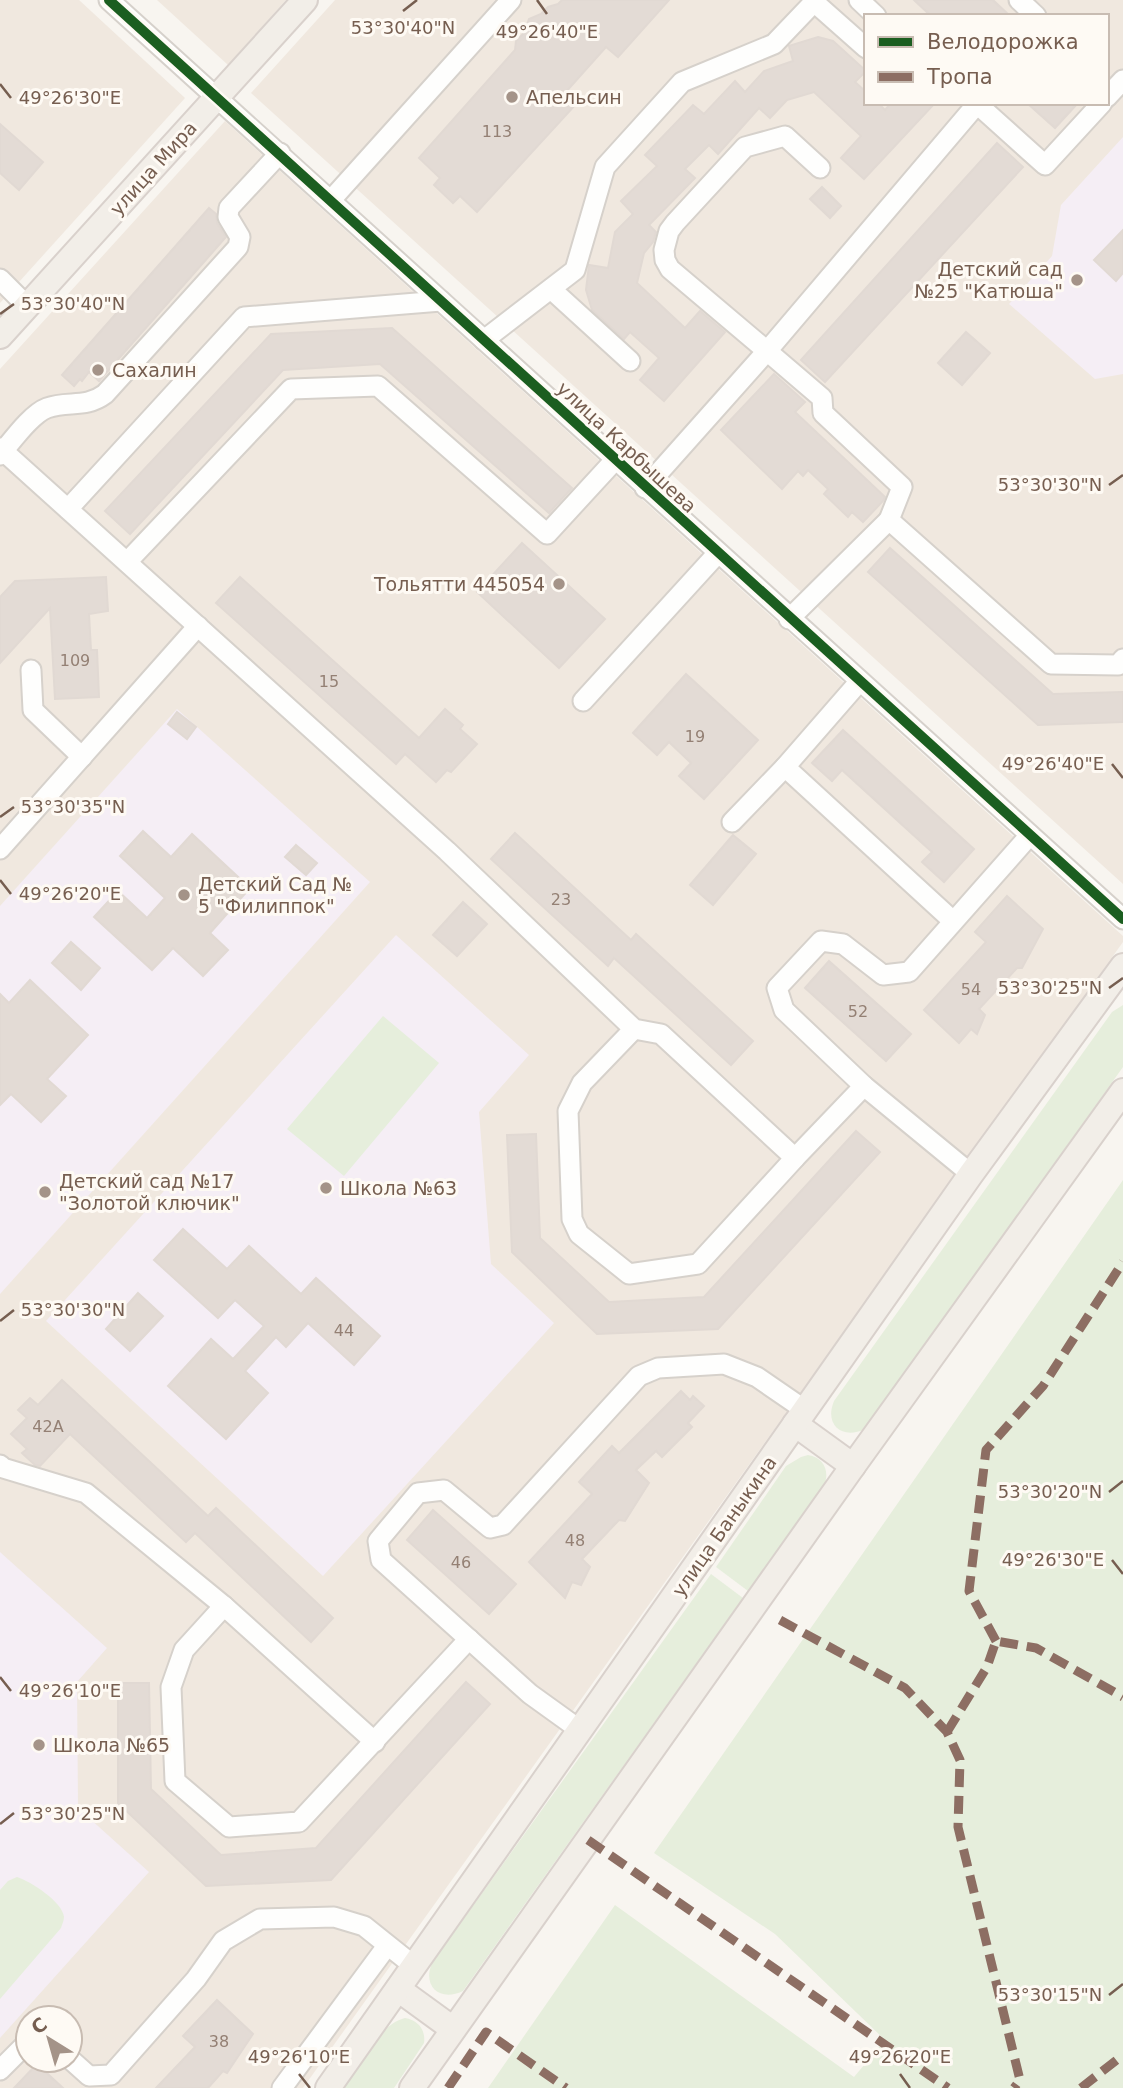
<svg xmlns="http://www.w3.org/2000/svg" width="1123" height="2088" font-family="'DejaVu Sans',sans-serif">
	<rect width="100%" height="100%" fill="#f8f5f0"/>
	<g fill="#f0e8df" fill-rule="evenodd">
		<path d="M0,0h79l106,98 -185,205z"/>
		<path d="M157,0h129l-58,65z"/>
		<path d="M335,0h788v884l-872,-791zM866,16h241v87h-241z"/>
		<path d="M225,121l898,815v6l-820,1146h-303v-1719zM28,2018h42v42h-42z"/>
	</g>
	<g fill="#f5eef5">
		<path d="M1123,137v237l-28,5 -86,-75 43,-48 9,-51z"/>
		<path d="M177,709l193,173 -370,412v-388z"/>
		<path d="M396,935l133,120 -50,57 12,152 63,59 -231,253 -277,-255z"/>
		<path d="M0,1552l107,96 -30,34 1,126 71,64 -149,166z"/>
	</g>
	<g fill="#e6eedc">
		<path d="M1123,1005v62l-258,362c-23,11 -41,-4 -31,-28l278,-389z"/>
		<path d="M383,1016l56,47 -95,113 -57,-47z"/>
		<path d="M1123,1180v908h-635l127,-183 239,172 31,-37 -110,-106 -121,-81z"/>
		<path d="M808,1455c16,2 22,17 16,31l-76,105 -32,-24 70,-101 15,-9z"/>
		<path d="M711,1574l32,24 -280,393c-23,11 -41,-4 -31,-28z"/>
		<path d="M17,1877c13,4 46,25 47,40 0,4 -2,7 -3,11l-61,71v-109l8,-9z"/>
		<path d="M405,2018c13,2 21,12 19,25l-30,45h-51c15,-21 36,-64 62,-70z"/>
	</g>
	<g fill="#e3dbd5" stroke="#e1d9d3" stroke-width="2">
		<path d="M562,0h107l-51,57 -12,-10 -42,47 12,10 -99,108 -17,-16 -7,7 -19,-18 6,-7 -21,-20 96,-108 1,-9 8,-8 5,-14 12,-5 7,-7 10,-3z"/>
		<path d="M914,0h79l17,16h-79z"/>
		<path d="M818,37l15,4 33,30 -11,11 11,10v11h12l7,7 6,-7h44l-71,76 -23,-21 20,-22 -47,-44 -27,8 -17,18 -11,-10 -41,46 -9,-9 -24,24 10,9 -46,47 7,7 -3,10 -9,11 -7,30 48,45 15,-17 25,21 -61,69 -24,-21 19,-22 -29,-26 -6,7 -32,-29 -6,-20 3,-25 19,3 7,-36 18,-18 -12,-13 36,-35 -12,-11 48,-50 11,9 31,-33 10,11 19,-21 29,-10 -4,-15z"/>
		<path d="M1027,103h51l-23,25z"/>
		<path d="M0,124l43,38 -24,28 -19,-17z"/>
		<path d="M997,143l26,24 -198,215 -24,-22z"/>
		<path d="M822,187l19,19 -11,12 -20,-19z"/>
		<path d="M209,208l7,6 1,9 9,14 -127,144 -10,-9 -7,9 -2,-2 -6,7 -12,-11z"/>
		<path d="M1123,230v43l-7,8 -22,-21z"/>
		<path d="M392,328l180,160 -23,25 -169,-149 -97,6 -153,164 -25,-23 166,-177z"/>
		<path d="M966,332l24,21 -28,32 -24,-22z"/>
		<path d="M774,374l31,28 -10,10 90,85 -2,4 -20,21 -11,-10 -4,5 -24,-23 4,-5 -20,-19 -5,6 -5,-5 -16,18 -61,-59z"/>
		<path d="M522,543l83,76 -46,49 -82,-76z"/>
		<path d="M890,548l163,146 70,-2v30l-85,3 -170,-153z"/>
		<path d="M106,577l2,34 -19,3 2,36h6l2,47 -44,2 -5,-91 -50,55v-66l15,-16z"/>
		<path d="M240,577l179,161 26,-29 18,16 -3,4 17,15 -26,28 -4,-2 -11,12 -31,-28 -9,10 -180,-161z"/>
		<path d="M686,674l72,66 -54,59 -25,-23 12,-13 -22,-21 -12,13 -24,-22z"/>
		<path d="M177,712l19,15 -9,12 -19,-15z"/>
		<path d="M843,730l131,119 -30,33 -22,-20 10,-10 -90,-82 -10,11 -20,-18z"/>
		<path d="M143,831l28,26 21,-23 58,54 -40,45 18,17 -25,26 -30,-28 -21,22 -58,-53 24,-26 29,27 18,-20 -45,-42z"/>
		<path d="M515,833l116,107 5,-6 117,107 -22,24 -117,-107 -6,8 -117,-107z"/>
		<path d="M733,835l23,19 -43,51 -23,-20z"/>
		<path d="M296,845l21,18 -11,12 -21,-18z"/>
		<path d="M1007,896l36,33 -21,39h-5l-38,41 6,6 -8,19 -6,-5 -12,14 -35,-33 62,-68 -11,-10z"/>
		<path d="M463,902l24,22 -30,32 -24,-21z"/>
		<path d="M71,942l29,26 -19,22 -29,-27z"/>
		<path d="M829,961l82,73 -25,27 -81,-73z"/>
		<path d="M30,980l58,55 -41,44 19,17 -25,26 -30,-28 -11,11v-111l9,9z"/>
		<path d="M856,1131l24,21 -162,177 -121,5 -85,-82 -5,-117 29,-1 4,104 69,64 95,-5z"/>
		<path d="M183,1229l44,40 22,-23 52,48 15,-16 64,58 -26,29 -46,-42 -22,24 -10,-10 -31,34 23,22 -42,46 -58,-53 43,-47 22,20 31,-33 -29,-26 -17,18 -64,-58z"/>
		<path d="M138,1293l25,23 -33,35 -24,-22z"/>
		<path d="M62,1380l146,136 8,-8 117,110 -22,24 -116,-109 -9,9 -116,-108 -30,32 -5,-1 -13,-12 5,-4 -16,-15 16,-16 -9,-8 12,-12 8,7z"/>
		<path d="M681,1391l9,9 3,-4 11,10 -16,17 4,4 -30,30 -6,-6 -20,19 13,13 -24,38 -6,-1 -37,39 8,8 -9,18 -9,-3 -7,16 -36,-36 63,-68 -13,-12 33,-36 7,7z"/>
		<path d="M433,1510l83,74 -27,30 -82,-74z"/>
		<path d="M466,1682l24,22 -159,176 -125,6 -88,-83v-120h31l2,106 70,66 95,-7z"/>
		<path d="M217,2000l36,34 -26,39 -4,-2 -15,17h-52l39,-41 -12,-11z"/>
		<path d="M37,2064l26,24h-49z"/>
	</g>
	<g fill="none" stroke-linecap="round" stroke-linejoin="round">
		<g stroke="#d6d1cb" stroke-width="23">
			<g id="minor">
				<path d="M109,0c340,304 674,615 1014,919"/>
				<path d="M859,0l17,16"/>
				<path d="M1019,0l17,16"/>
				<path d="M814,2l52,46"/>
				<path d="M1107,97l16,-17"/>
				<path d="M976,103l69,62 57,-62"/>
				<path d="M331,200l180,-200"/>
				<path d="M0,279l27,27"/>
				<path d="M551,289l79,72"/>
				<path d="M484,340l91,-70 30,-103 77,-85 92,-38 42,-44"/>
				<path d="M0,448l447,403 187,178 27,5 134,124"/>
				<path d="M0,455c12,-14 31,-41 47,-47 21,-8 38,1 58,-14l133,-147 2,-10 -12,-20 1,-9 51,-55"/>
				<path d="M645,488l122,-137 -97,-82 -5,-9 -1,-10 5,-19 6,-8 70,-76 40,-11 35,32"/>
				<path d="M68,509l176,-192 197,-16"/>
				<path d="M889,520l13,-33 -79,-74 -1,-15 -55,-47 210,-247"/>
				<path d="M127,562l164,-173 87,-3 169,148 68,-74"/>
				<path d="M789,619l100,-99 162,144 67,1 5,-6"/>
				<path d="M31,670l2,40 49,47"/>
				<path d="M583,701l134,-147"/>
				<path d="M785,767l168,154"/>
				<path d="M732,822l53,-55 74,-85"/>
				<path d="M0,849l198,-223"/>
				<path d="M634,1029l-52,54 -14,28 4,108 7,15 50,40 69,-10 97,-106 69,-72"/>
				<path d="M971,1174l-107,-88 -80,-76 -7,-22 44,-47 22,3 40,31 26,-3 121,-137"/>
				<path d="M0,1465l3,3 83,25 138,113 151,136"/>
				<path d="M224,1606l-40,44 -13,37 4,94 54,46 70,-5 170,-183"/>
				<path d="M580,1730l-50,-36 -149,-134 -3,-19 40,-48 26,-3 46,38 13,-3 136,-149 19,-8 66,-4 33,13 48,33"/>
				<path d="M70,2059l19,17 22,-1 85,-96 27,-38 37,-22 74,-2 30,9 50,40"/>
				<path d="M0,2070l28,-28"/>
				<path d="M282,2088l105,-142"/>
			</g>
		</g>
		<g stroke="#d9d1cc" stroke-width="28">
			<g id="major">
				<path d="M0,336l305,-336"/>
				<path d="M795,1424l58,42"/>
				<path d="M398,1989l55,40"/>
				<path d="M328,2088l643,-914 152,-208"/>
				<path d="M412,2088l441,-622 270,-375"/>
			</g>
		</g>
		<use href="#minor" stroke="#fefefd" stroke-width="19"/>
		<use href="#major" stroke="#f2eee8" stroke-width="24"/>
		<g stroke="#8d6e63" stroke-width="9" stroke-dasharray="18 9" stroke-linecap="butt">
			<path d="M780,1620l125,68 42,44 13,28 -2,67 62,253 -6,8"/>
			<path d="M996,1641l-27,-50 17,-141 57,-64 80,-124"/>
			<path d="M947,1732l40,-65 9,-26 40,7 87,49"/>
			<path d="M588,1840l360,248"/>
			<path d="M448,2088l38,-56 80,56"/>
			<path d="M1081,2088l42,-33"/>
		</g>
		<g stroke="#fefaf4" stroke-width="15">
			<path id="cycleway" d="M109,0c340,304 674,615 1014,919"/>
		</g>
		<use href="#cycleway" stroke="#1b5e20" stroke-width="10"/>
	</g>
	<path fill="none" stroke="#765e50" stroke-width="2.5" d="M537,0l10,14M403,11l14,-11M0,84l11,14M0,314l14,-10M1109,485l14,-10M1112,764l11,14M0,817l14,-10M0,880l11,14M1109,988l14,-10M0,1321l14,-11M1109,1492l14,-11M1112,1560l11,14M0,1677l11,14M0,1824l14,-11M1109,1995l14,-11M299,2074l11,14M900,2074l10,14"/>
	<g fill="#a49388" stroke="#fefaf4" stroke-width="2.5">
		<circle cx="512" cy="97" r="7"/>
		<circle cx="1077" cy="280" r="7"/>
		<circle cx="98" cy="370" r="7"/>
		<circle cx="559" cy="584" r="7"/>
		<circle cx="184" cy="895" r="7"/>
		<circle cx="326" cy="1188" r="7"/>
		<circle cx="45" cy="1192" r="7"/>
		<circle cx="39" cy="1745" r="7"/>
	</g>
	<g text-anchor="middle" stroke-width="6" stroke-linejoin="round" paint-order="stroke">
		<g font-size="16" fill="#948074">
			<text x="497" y="137">113</text>
			<text x="75" y="666">109</text>
			<text x="329" y="687">15</text>
			<text x="695" y="742">19</text>
			<text x="561" y="905">23</text>
			<text x="971" y="995">54</text>
			<text x="858" y="1017">52</text>
			<text x="344" y="1336">44</text>
			<text x="48" y="1432">42А</text>
			<text x="575" y="1546">48</text>
			<text x="461" y="1568">46</text>
			<text x="219" y="2047">38</text>
		</g>
		<g font-size="19" fill="#765e50" stroke="#fefaf4" text-anchor="start">
			<text x="526" y="104">Апельсин</text>
			<text x="1063" y="276" text-anchor="end">Детский сад<tspan x="1063" dy="22">№25 "Катюша"</tspan></text>
			<text x="112" y="377">Сахалин</text>
			<text x="545" y="591" text-anchor="end">Тольятти 445054</text>
			<text x="198" y="891">Детский Сад №<tspan x="198" dy="22">5 "Филиппок"</tspan></text>
			<text x="59" y="1188">Детский сад №17<tspan x="59" dy="22">"Золотой ключик"</tspan></text>
			<text x="340" y="1195">Школа №63</text>
			<text x="53" y="1752">Школа №65</text>
		</g>
		<g font-size="19" fill="#765e50" stroke="#fefaf4">
			<text transform="translate(153 168) rotate(-48)" y="7">улица Мира</text>
			<text transform="translate(627 447) rotate(43)" y="7">улица Карбышева</text>
			<text transform="translate(724 1526) rotate(-55)" y="7">улица Баныкина</text>
		</g>
	</g>
	<g font-size="18" text-anchor="middle" fill="#765e50" stroke="#fefaf4" stroke-width="6" stroke-linejoin="round" paint-order="stroke">
		<text x="403" y="34">53°30'40"N</text>
		<text x="547" y="38">49°26'40"E</text>
		<text x="70" y="104">49°26'30"E</text>
		<text x="73" y="310">53°30'40"N</text>
		<text x="1050" y="491">53°30'30"N</text>
		<text x="1053" y="770">49°26'40"E</text>
		<text x="73" y="813">53°30'35"N</text>
		<text x="70" y="900">49°26'20"E</text>
		<text x="1050" y="994">53°30'25"N</text>
		<text x="73" y="1316">53°30'30"N</text>
		<text x="1050" y="1498">53°30'20"N</text>
		<text x="1053" y="1566">49°26'30"E</text>
		<text x="70" y="1697">49°26'10"E</text>
		<text x="73" y="1820">53°30'25"N</text>
		<text x="1050" y="2001">53°30'15"N</text>
		<text x="299" y="2063">49°26'10"E</text>
		<text x="900" y="2063">49°26'20"E</text>
	</g>
	<rect x="864" y="14" width="245" height="91" fill="#fefaf4" stroke="#c8bcb2" stroke-width="2"/>
	<rect x="878" y="37" width="35" height="10" fill="#1b5e20" stroke="#c8bcb2" stroke-width="2"/>
	<text x="927" y="49" font-size="21" fill="#765e50">Велодорожка</text>
	<rect x="878" y="72" width="35" height="10" fill="#8d6e63" stroke="#c8bcb2" stroke-width="2"/>
	<text x="927" y="84" font-size="21" fill="#765e50">Тропа</text>
	<g transform="translate(49 2039) rotate(323)"><circle r="33" fill="#fefaf4" stroke="#c8bcb2" stroke-width="2"/>
	<path d="M0-5L12 26L0 18L-12 26Z" fill="#a49388"/>
	<text y="-10" font-size="19" font-weight="bold" text-anchor="middle" fill="#765e50">С</text>
	</g>
</svg>
